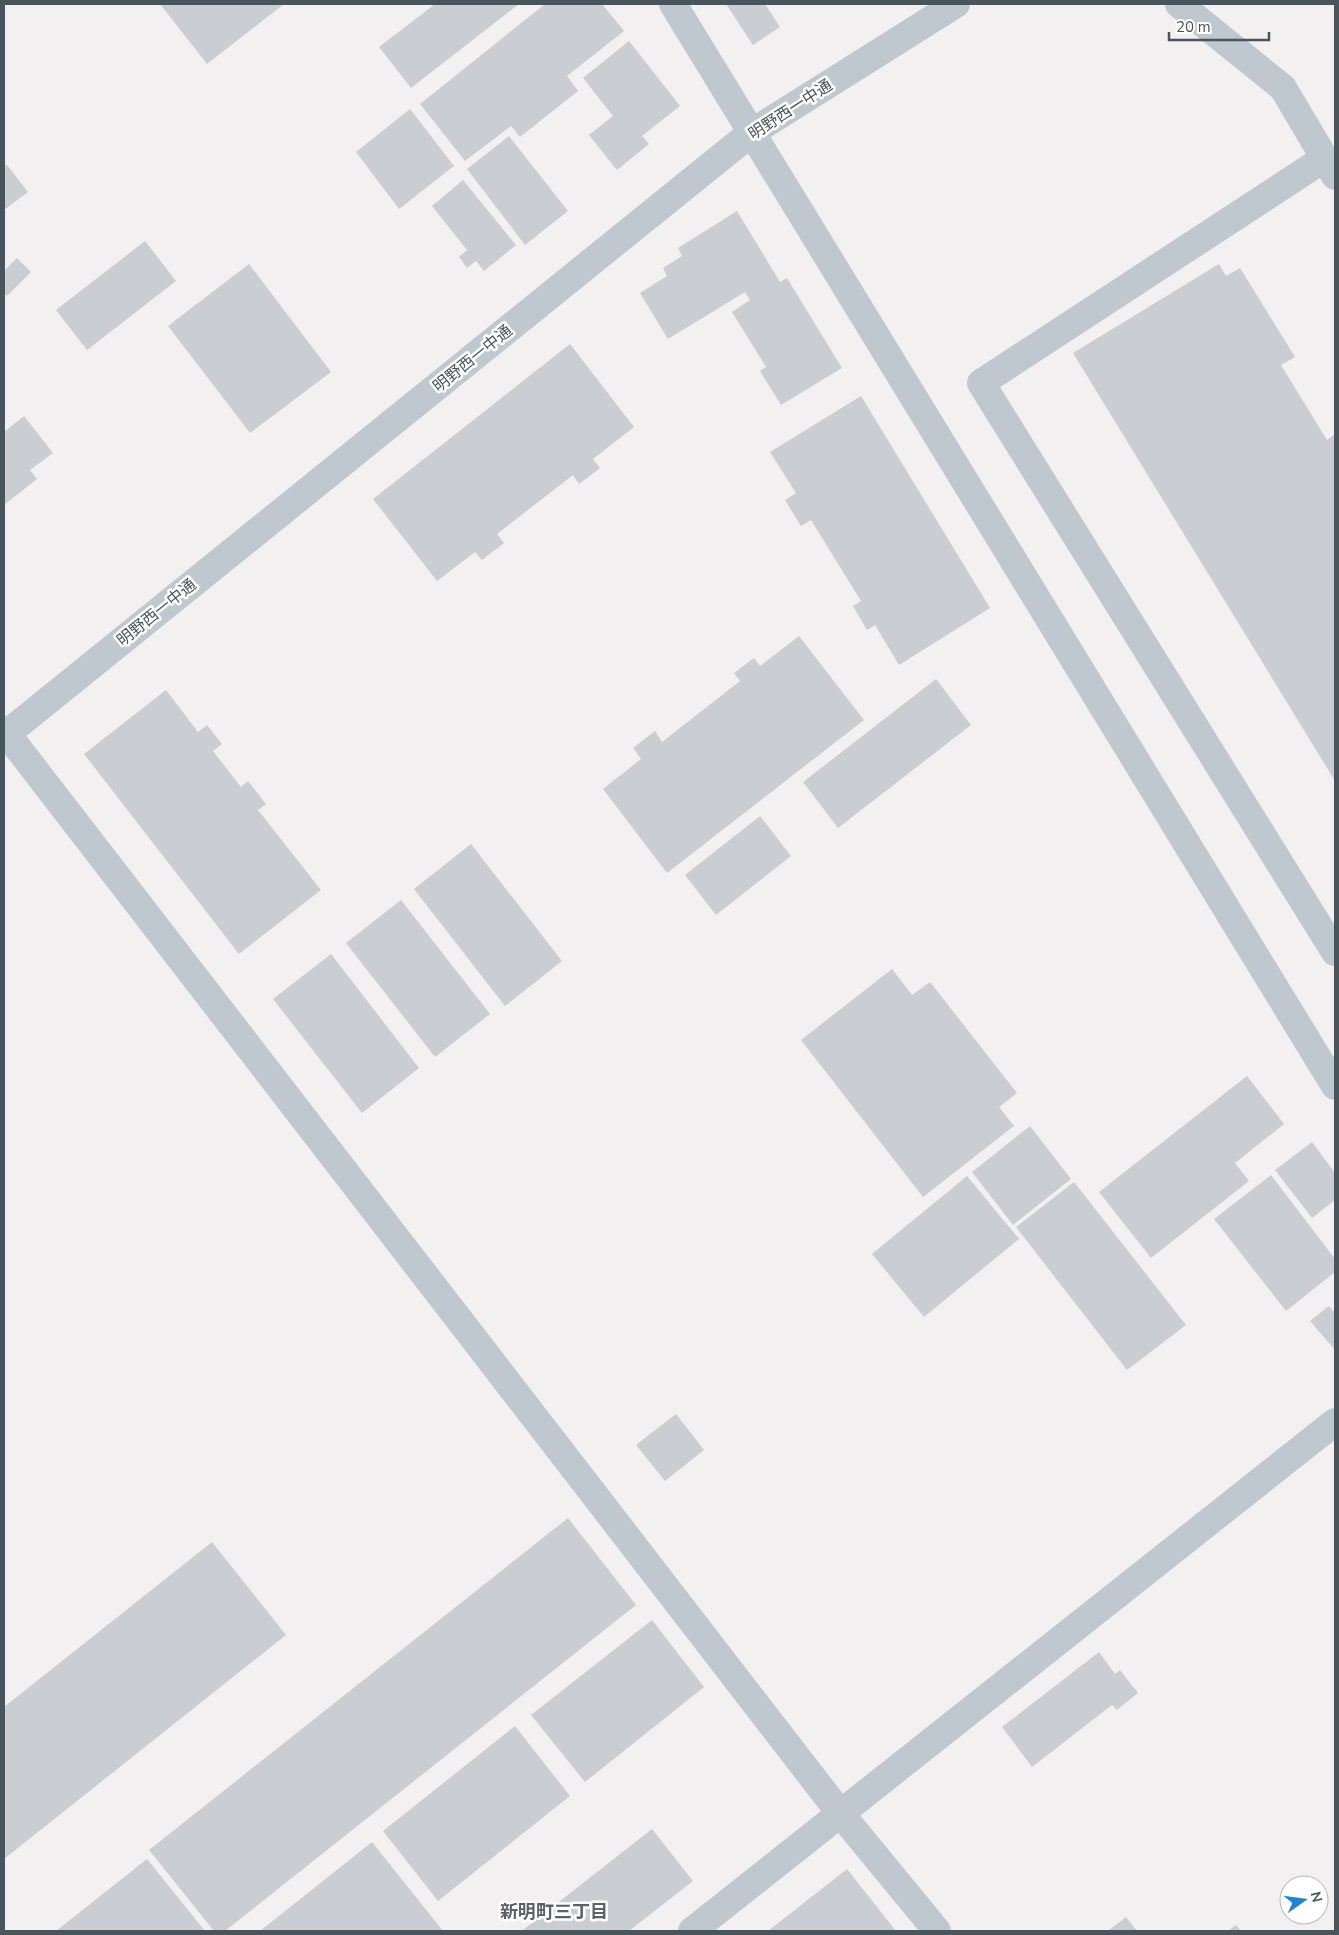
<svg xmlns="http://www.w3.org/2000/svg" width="1339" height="1935" font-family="'Nunito Sans','Noto Sans JP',sans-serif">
	<rect width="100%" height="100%" fill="#f2f0f0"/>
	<g fill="#caced2">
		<path d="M160,4h124l-77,60z"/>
		<path d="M435,4h84l-108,84 -32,-41z"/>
		<path d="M545,4h57l22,27 -57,45 11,15 -58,46 -9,-11 -46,35 -45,-57z"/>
		<path d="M726,4h39l15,23 -27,18z"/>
		<path d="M629,41l51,65 -38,30 7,8 -32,26 -28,-35 24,-19 -30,-38z"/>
		<path d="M410,109l44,57 -55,43 -43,-57z"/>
		<path d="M509,136l59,75 -43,34 -58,-76z"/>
		<path d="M7,165l21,27 -24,18v-43z"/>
		<path d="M463,180l53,65 -32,26 -8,-10 -9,7 -8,-11 8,-7 -35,-44z"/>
		<path d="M737,211l43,71 7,-4 55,90 -61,37 -21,-34 6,-4 -34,-55 18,-12 -5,-8 -77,47 -28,-46 27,-17 -4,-8 19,-12 -4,-8z"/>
		<path d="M145,241l31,40 -89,69 -31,-40z"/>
		<path d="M17,258l14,14 -24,24 -3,-3v-22z"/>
		<path d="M249,264l82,108 -81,61 -82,-107z"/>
		<path d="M1219,264l7,12 14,-8 55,89 -14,8 46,75 8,-6v347l-262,-428z"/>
		<path d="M570,344l64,83 -41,32 7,9 -21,16 -6,-9 -76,59 7,9 -22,17 -7,-8 -38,29 -64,-82z"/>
		<path d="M861,396l129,212 -91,57 -24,-40 -8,5 -14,-24 8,-5 -50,-81 -10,6 -16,-26 11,-7 -26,-41z"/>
		<path d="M24,416l29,37 -23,17 7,9 -33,26v-73z"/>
		<path d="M799,636l65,84 -197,153 -64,-84 38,-30 -8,-11 22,-17 7,11 78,-61 -6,-8 20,-15 6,8z"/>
		<path d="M936,679l35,46 -133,103 -35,-46z"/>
		<path d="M166,690l32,42 9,-7 15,19 -9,7 28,36 7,-6 18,23 -8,6 63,80 -82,64 -155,-200z"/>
		<path d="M760,816l31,40 -75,59 -31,-40z"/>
		<path d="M471,844l91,117 -57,45 -91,-117z"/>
		<path d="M401,900l89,114 -55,43 -89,-114z"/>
		<path d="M331,954l88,114 -57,45 -89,-114z"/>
		<path d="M892,969l20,26 18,-13 87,111 -18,14 15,19 -91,71 -122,-157z"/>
		<path d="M1247,1076l37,48 -49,39 14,18 -98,77 -52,-66z"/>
		<path d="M1030,1126l41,53 -58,46 -41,-53z"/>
		<path d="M1312,1142l23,31v27l-23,18 -37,-48z"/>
		<path d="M1271,1175l64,84v13l-49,39 -72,-92z"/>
		<path d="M967,1176l52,63 -95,78 -52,-63z"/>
		<path d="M1074,1182l112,143 -59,45 -111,-143z"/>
		<path d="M1329,1306l6,7v37l-25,-29z"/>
		<path d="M676,1414l28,36 -39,31 -29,-36z"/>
		<path d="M568,1518l68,87 -411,326h-11l-65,-81z"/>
		<path d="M212,1542l74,93 -282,224v-152z"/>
		<path d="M652,1620l52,67 -119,95 -54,-67z"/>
		<path d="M1099,1652l16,22 5,-4 18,23 -21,17 -5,-5 -80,62 -30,-40z"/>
		<path d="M515,1726l55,70 -132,105 -55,-70z"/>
		<path d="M652,1829l41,52 -64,50h-104l-2,-1z"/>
		<path d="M372,1842l71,89h-183z"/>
		<path d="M147,1859l58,72h-149z"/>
		<path d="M847,1869l49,62h-128z"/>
		<path d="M1126,1917l11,14h-29z"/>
		<path d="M1236,1925l5,6h-13z"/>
	</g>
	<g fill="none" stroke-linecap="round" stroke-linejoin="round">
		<g stroke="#bfc8ce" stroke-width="28">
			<path d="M673,4l662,1082"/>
			<path d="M1179,4l104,84 52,88"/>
			<path d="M1325,158l-344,225 354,569"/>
			<path d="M4,730l836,1083 97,118"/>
			<path d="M4,736l747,-603 205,-129"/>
			<path d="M692,1931l643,-509"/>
		</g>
	</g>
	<g text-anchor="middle" stroke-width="5" stroke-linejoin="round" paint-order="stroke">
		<g font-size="16" fill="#49555c" stroke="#fff">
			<text transform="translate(790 109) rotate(-33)" y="6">明野西一中通</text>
			<text transform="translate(472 358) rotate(-39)" y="6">明野西一中通</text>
			<text transform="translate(156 612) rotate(-39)" y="6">明野西一中通</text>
		</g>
		<g font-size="18" font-weight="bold" fill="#5d6165" stroke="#fff">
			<text x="554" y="1918">新明町三丁目</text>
		</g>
	</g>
	<rect width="1339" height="1935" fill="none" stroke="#49555c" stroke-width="10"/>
	<g transform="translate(1304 1900) rotate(76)"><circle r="24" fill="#ffffff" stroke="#b6bbbe"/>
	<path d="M0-4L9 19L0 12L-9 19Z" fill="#2580d8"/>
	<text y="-8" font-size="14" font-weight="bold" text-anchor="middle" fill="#49555c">N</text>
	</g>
	<path d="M1169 32v8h100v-8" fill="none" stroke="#49555c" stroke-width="2.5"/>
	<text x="1176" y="32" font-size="15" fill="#49555c" stroke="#ffffff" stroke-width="4" paint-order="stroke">20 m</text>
</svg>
